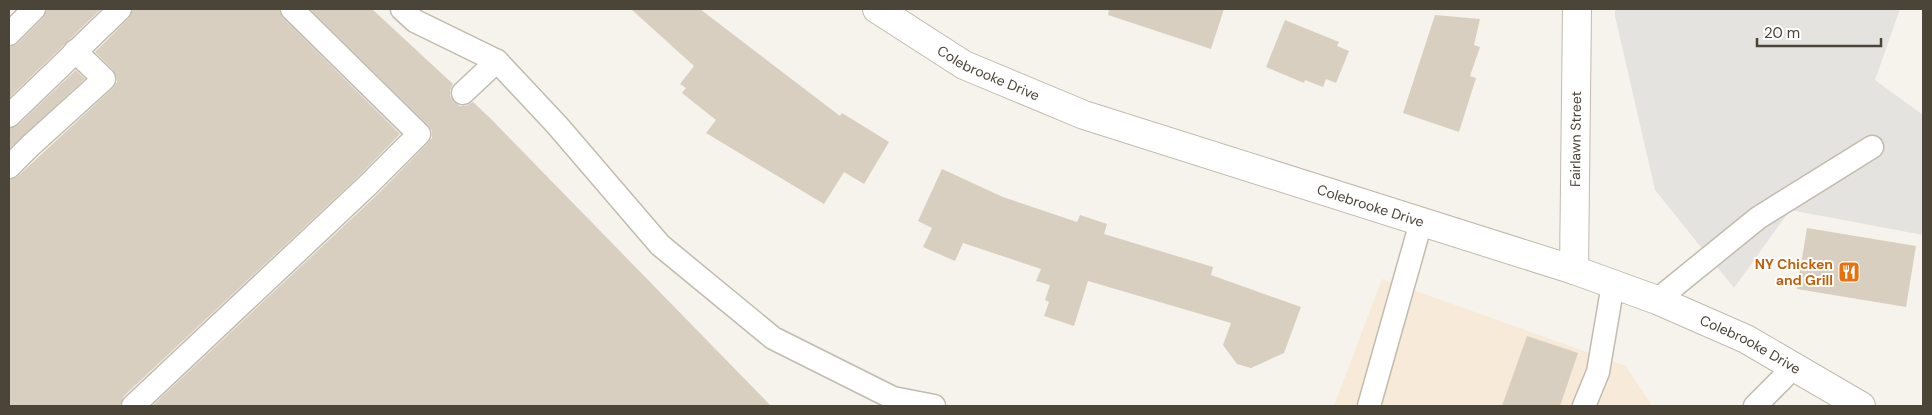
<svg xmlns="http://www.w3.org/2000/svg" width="1932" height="415" font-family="'DM Sans',sans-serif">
	<rect width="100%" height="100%" fill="#f6f3ec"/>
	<path fill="#f7ead8" d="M1382,279l244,87 26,40h-318z"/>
	<path fill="#e5e3e0" d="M1615,9h285l-25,71 48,35v120l-133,-25 -56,78 -79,-98 -40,-174z"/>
	<g fill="#d8cfc1">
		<path d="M47,9h54l-92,89v-51l9,-4 25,-25z"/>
		<path d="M133,9h146l4,9 117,116 -39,40 -237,222 -4,10h-111v-226l9,-4 95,-88 4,-6 -1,-7 -3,-5 -18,-18 34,-34z"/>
		<path d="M310,9h62l81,75 -3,6v6l4,6 6,4h6l7,-4 17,16 281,288h-619l227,-213 49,-50 4,-5v-7l-4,-6z"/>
		<path d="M631,9h69l140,107 2,-3 47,29 -25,42 -20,-12 -20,32 -118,-71 10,-13 -34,-27 4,-5 -6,-4 14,-18z"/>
		<path d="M1109,9h115l-13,40 -103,-34z"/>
		<path d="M1435,15l45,4 -6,26 6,2 -10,29 6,2 -17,54 -56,-19z"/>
		<path d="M1285,20l54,22 -2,4 12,5 -13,32 -10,-4 -3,8 -18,-7 -1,3 -38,-16z"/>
		<path d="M76,70l9,9 -76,70v-20l9,-4z"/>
		<path d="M942,169l61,28 74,25 3,-7 27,9 -3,10 109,33 -2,8 90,32 -17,46 -33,15 -14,-4 -14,-19 8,-22 -143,-42 -14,45 -30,-10 5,-14 -4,-2 5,-15 -14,-4 5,-12 -78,-26 -8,18 -32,-14 9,-19 -14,-7z"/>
		<path d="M1807,228l109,18 -10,61 -109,-18z"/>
		<path d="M1527,336l51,17 -18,53h-58z"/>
	</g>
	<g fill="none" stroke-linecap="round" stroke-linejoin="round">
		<g stroke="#c2bbae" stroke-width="25">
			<g id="service">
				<path d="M402,9l13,12 82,40 60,64 103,120 113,93 120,60 41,8"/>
				<path d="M9,34l25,-25"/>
				<path d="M463,93l34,-32"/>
				<path d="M9,116l111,-107"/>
				<path d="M9,167l21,-21 74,-67 -29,-28"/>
				<path d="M1657,300l101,-82 114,-71"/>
				<path d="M133,406l237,-223 49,-49 -127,-125"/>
				<path d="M1369,406l52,-184"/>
				<path d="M1584,406l14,-34 15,-88"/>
				<path d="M1755,406l39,-39"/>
			</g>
		</g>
		<g stroke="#c2bbae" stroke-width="30">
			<g id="minor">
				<path id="s1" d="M1574,270l3,-261"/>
			</g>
		</g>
		<g stroke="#c2bbae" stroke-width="30">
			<g id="tertiary">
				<path id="s2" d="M877,9l87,56 120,50 490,155 83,30 89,39 115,67"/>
			</g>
		</g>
		<use href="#service" stroke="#fff" stroke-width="22"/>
		<use href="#minor" stroke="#fff" stroke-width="28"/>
		<use href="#tertiary" stroke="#fff" stroke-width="28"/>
	</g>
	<defs>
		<g id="restaurant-square" transform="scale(1.125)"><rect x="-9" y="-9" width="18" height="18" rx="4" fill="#e8710a" stroke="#fff"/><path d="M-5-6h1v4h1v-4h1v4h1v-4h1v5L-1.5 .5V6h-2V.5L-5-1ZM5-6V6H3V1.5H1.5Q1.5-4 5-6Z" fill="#fff"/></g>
	</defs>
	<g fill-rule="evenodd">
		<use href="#restaurant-square" x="1849" y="272"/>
	</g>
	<g text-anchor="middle" stroke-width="4" stroke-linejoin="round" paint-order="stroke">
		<g font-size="14" fill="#4b4439" stroke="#fff">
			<text dy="5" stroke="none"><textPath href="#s2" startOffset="129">Colebrooke Drive</textPath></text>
			<text dy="5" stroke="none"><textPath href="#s1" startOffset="131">Fairlawn Street</textPath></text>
			<text dy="5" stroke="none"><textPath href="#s2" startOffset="534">Colebrooke Drive</textPath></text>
			<text dy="5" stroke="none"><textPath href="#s2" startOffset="939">Colebrooke Drive</textPath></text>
		</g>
		<g font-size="14" font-weight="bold" fill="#c56008" stroke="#fff" text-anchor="end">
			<text x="1833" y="269">NY Chicken<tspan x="1833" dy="16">and Grill</tspan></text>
		</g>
	</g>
	<rect width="1932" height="415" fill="none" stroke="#4b4439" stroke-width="20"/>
	<path d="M1757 38v8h124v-8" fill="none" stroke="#4b4439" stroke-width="2.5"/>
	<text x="1764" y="38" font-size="15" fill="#4b4439" stroke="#ffffff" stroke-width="4" paint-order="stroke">20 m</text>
</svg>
